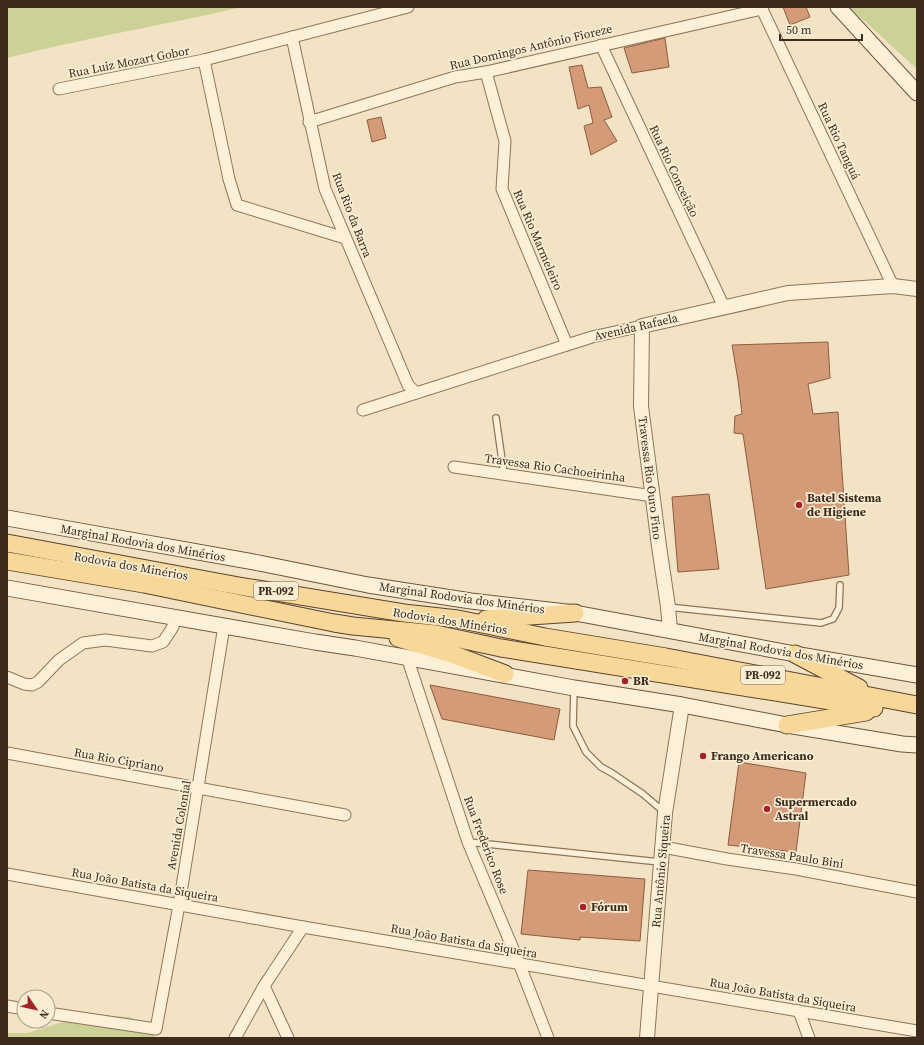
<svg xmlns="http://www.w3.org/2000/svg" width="924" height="1045" font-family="'Source Serif 4',serif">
	<rect width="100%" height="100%" fill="#f2e3c4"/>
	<g fill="#ccd197">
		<path d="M7,7h236c-79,18 -158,31 -236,51z"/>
		<path d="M849,7h68v62z"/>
		<path d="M95,1015l35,2 27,21h-150v-5h21l47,-15z"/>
	</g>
	<g fill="#d39b77" stroke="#905b3c">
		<path d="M783,7h23l4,10 -20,8z"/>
		<path d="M665,38l4,29 -37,6 -8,-25z"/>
		<path d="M582,65l6,23 13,-1 11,30 -8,3 13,21 -26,14 -7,-29 9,-3 -4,-18 -11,4 -9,-42z"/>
		<path d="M381,117l5,21 -14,4 -5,-22z"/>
		<path d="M828,342l2,36 -22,6 5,30 25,-2 11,163 -83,14 -23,-155 -9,-1 1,-17 7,-2 -4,-34 -6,-35z"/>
		<path d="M709,494l10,75 -41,3 -6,-75z"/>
		<path d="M430,685l130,24 -6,31 -112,-21z"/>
		<path d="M739,762l67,11 -10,79 -68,-7z"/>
		<path d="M528,870l117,9 -5,62 -60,-4v3l-59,-6z"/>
	</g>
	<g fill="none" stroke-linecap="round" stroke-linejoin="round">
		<g stroke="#8f7458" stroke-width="8">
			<g id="service">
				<path d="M496,418l8,56"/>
				<path d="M668,607l153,16 12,-4 6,-11 1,-23"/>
				<path d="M574,688l-1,38 13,26 15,15 11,6 31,21 21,18"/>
				<path d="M468,842l192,20"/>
			</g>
		</g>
		<g stroke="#8f7458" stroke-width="13">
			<g id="minor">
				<path d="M761,7l132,279"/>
				<path d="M292,37l33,152 83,196 8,8"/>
				<path d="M601,45l123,262"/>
				<path d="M204,60l25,119 8,26 108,33"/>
				<path d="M486,72l19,69 -3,48 65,156"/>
				<path d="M59,89l145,-29 204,-53"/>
				<path d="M309,122l146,-45 31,-5 276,-63"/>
				<path d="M363,410l229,-73 50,-11"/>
				<path d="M454,467l199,29"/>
				<path d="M407,657l61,185 51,121 29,75"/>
				<path d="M7,677l17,7 8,1 6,-3 21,-22 24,-17 22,-3 47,6 11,-4 8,-12 6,-12"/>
				<path d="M7,753l338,62"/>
				<path d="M663,847l64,12 69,10 121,23"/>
				<path d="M7,874l296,53 614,104"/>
				<path d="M7,1006l17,3"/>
				<path d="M799,1011l10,27"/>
				<path d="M48,1013l108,16 23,-124 45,-279"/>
				<path d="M235,1038l29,-52"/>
				<path d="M288,1038l-24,-52 39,-59"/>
			</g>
		</g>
		<g stroke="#8f7458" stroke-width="16">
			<g id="tertiary">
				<path d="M670,630l-2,-23 -9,-61 -18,-140 1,-80 146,-33 105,-7 24,3"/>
				<path d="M647,1038l18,-225 17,-108"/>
			</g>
		</g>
		<g stroke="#70553c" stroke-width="17">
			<g id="secondary">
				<path d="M838,7l79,86"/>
				<path d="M7,518l252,45 109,22 103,16 104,12 220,41 122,21"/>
				<path d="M7,588l308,54 40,6 219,40 108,17 105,20 115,19 15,1"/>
			</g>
		</g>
		<g stroke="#5c422d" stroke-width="19">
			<g id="primary">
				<path d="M7,543l232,43 165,27 54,6 87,18 121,20 251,48"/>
				<path d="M7,561l137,23 190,39 19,3 83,8 65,14 373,60"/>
				<path d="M486,619l89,-6"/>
				<path d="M398,638l54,16 53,20"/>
				<path d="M795,654l64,34"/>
				<path d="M787,725l79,-13"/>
			</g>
		</g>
		<use href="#service" stroke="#fcf0d8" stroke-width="5.5"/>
		<use href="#minor" stroke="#fcf0d8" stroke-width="11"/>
		<use href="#tertiary" stroke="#fcf0d8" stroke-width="14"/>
		<use href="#secondary" stroke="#fcf0d8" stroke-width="15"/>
		<use href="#primary" stroke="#f8d899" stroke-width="17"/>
	</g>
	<g fill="#a32327" stroke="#f9edd4" stroke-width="1.5">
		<circle cx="799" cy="505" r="4"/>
		<circle cx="625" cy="681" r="4"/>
		<circle cx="703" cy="756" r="4"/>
		<circle cx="767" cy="809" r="4"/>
		<circle cx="583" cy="907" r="4"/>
	</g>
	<g text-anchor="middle" stroke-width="3.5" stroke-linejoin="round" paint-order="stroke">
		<g fill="#f9edd4" stroke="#756655" stroke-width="1">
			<rect x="254" y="582" width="44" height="18" rx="3"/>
			<rect x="741" y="666" width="44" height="18" rx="3"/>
		</g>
		<g font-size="11" font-weight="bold" fill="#3d2c1e">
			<text x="276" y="595">PR-092</text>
			<text x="763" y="679">PR-092</text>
		</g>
		<g font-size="12" fill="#3d2c1e" stroke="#f9edd4">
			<text transform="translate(531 47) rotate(-13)" y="4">Rua Domingos Antônio Fioreze</text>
			<text transform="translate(129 62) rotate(-11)" y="4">Rua Luiz Mozart Gobor</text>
			<text transform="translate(839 141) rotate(65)" y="4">Rua Rio Tanguá</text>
			<text transform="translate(674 171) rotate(65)" y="4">Rua Rio Conceição</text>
			<text transform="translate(352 215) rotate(69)" y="4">Rua Rio da Barra</text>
			<text transform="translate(538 240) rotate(67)" y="4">Rua Rio Marmeleiro</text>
			<text transform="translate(636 327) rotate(-13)" y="4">Avenida Rafaela</text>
			<text transform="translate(555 468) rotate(8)" y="4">Travessa Rio Cachoeirinha</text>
			<text transform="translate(650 478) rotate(83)" y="4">Travessa Rio Ouro Fino</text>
			<text transform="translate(143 543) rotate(10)" y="4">Marginal Rodovia dos Minérios</text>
			<text transform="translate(131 566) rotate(10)" y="4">Rodovia dos Minérios</text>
			<text transform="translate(462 598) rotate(8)" y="4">Marginal Rodovia dos Minérios</text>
			<text transform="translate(450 621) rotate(9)" y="4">Rodovia dos Minérios</text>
			<text transform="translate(781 651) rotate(10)" y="4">Marginal Rodovia dos Minérios</text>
			<text transform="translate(119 760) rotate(10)" y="4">Rua Rio Cipriano</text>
			<text transform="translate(179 825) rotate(-80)" y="4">Avenida Colonial</text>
			<text transform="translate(486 845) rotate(69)" y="4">Rua Frederico Rose</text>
			<text transform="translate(792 856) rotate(9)" y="4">Travessa Paulo Bini</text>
			<text transform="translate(661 871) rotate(-85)" y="4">Rua Antônio Siqueira</text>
			<text transform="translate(145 885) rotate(10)" y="4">Rua João Batista da Siqueira</text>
			<text transform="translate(464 941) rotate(10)" y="4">Rua João Batista da Siqueira</text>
			<text transform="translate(783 995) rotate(10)" y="4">Rua João Batista da Siqueira</text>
		</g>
		<g font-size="12" font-weight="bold" fill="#3d2c1e" stroke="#f9edd4" text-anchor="start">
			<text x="807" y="502">Batel Sistema<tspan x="807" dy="14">de Higiene</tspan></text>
			<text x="633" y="685">BR</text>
			<text x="711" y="760">Frango Americano</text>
			<text x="775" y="806">Supermercado<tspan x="775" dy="14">Astral</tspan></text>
			<text x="591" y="911">Fórum</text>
		</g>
	</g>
	<rect width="924" height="1045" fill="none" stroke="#3d2c1e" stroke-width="16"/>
	<g transform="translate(36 1009) rotate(124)"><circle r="19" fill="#f9edd4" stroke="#aea08b"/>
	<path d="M0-3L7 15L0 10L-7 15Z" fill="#a32327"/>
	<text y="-6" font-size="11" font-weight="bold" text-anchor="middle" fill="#3d2c1e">N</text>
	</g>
	<path d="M780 34v6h82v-6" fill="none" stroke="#3d2c1e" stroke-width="2"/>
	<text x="786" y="34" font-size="12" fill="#3d2c1e" stroke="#f9edd4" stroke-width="3" paint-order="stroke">50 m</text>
</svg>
